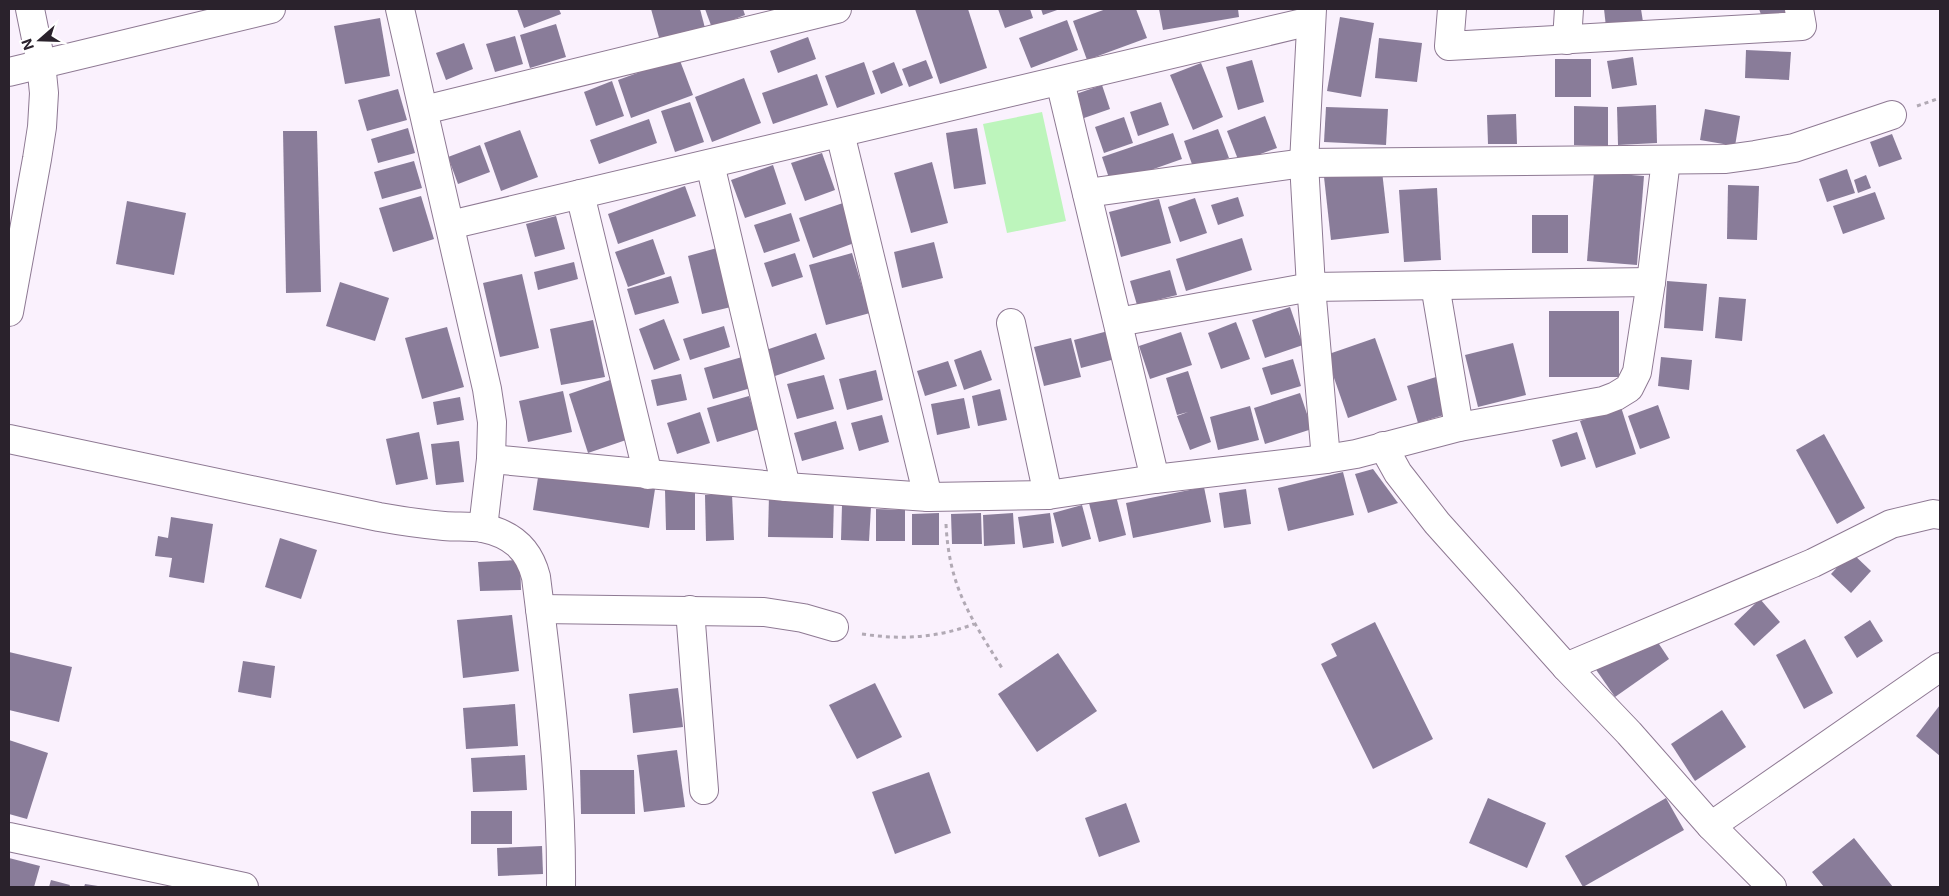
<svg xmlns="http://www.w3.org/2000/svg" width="1949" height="896" font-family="Inter,sans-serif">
	<rect width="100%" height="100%" fill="#faf1fd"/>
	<path fill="#bdf5bc" d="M1042,112l24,109 -59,12 -24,-109z"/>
	<g fill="#897c99">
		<path d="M517,9h42l2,5 -37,14z"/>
		<path d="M651,9h49l5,19 -45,13z"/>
		<path d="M705,9h38l2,6 -33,13z"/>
		<path d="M915,9h53l19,59 -47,16z"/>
		<path d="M998,9h32l3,9 -28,10z"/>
		<path d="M1041,9h19l-17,6z"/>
		<path d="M1106,9h30l11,29 -60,22 -14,-39z"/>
		<path d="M1159,9h79l1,8 -76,13z"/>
		<path d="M1604,9h37l2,13 -37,5z"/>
		<path d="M1759,9h25l2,3 -23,8z"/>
		<path d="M1340,17l34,6 -13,74 -34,-6z"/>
		<path d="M380,18l10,58 -45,8 -11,-58z"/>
		<path d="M1067,20l11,30 -47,18 -12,-30z"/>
		<path d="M556,24l10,33 -36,11 -10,-33z"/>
		<path d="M515,36l8,28 -28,8 -9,-28z"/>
		<path d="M808,37l8,22 -38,14 -8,-22z"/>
		<path d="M1379,38l43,5 -5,39 -42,-4z"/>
		<path d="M464,43l9,26 -27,11 -10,-27z"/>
		<path d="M1746,50l45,2 -2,28 -44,-2z"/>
		<path d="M1633,57l4,28 -25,4 -5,-28z"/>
		<path d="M679,58l14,37 -62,23 -13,-38z"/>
		<rect x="1555" y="59" width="36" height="38"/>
		<path d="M926,60l7,18 -24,9 -7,-18z"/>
		<path d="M1252,60l12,42 -26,8 -12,-43z"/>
		<path d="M864,62l11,32 -38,14 -12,-32z"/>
		<path d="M894,62l9,23 -22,9 -9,-23z"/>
		<path d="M1201,63l22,54 -30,13 -23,-55z"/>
		<path d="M817,74l11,31 -55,19 -11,-31z"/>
		<path d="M744,78l17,45 -49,19 -17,-45z"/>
		<path d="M612,81l12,35 -28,10 -12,-34z"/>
		<path d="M1102,85l8,24 -26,9 -8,-24z"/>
		<path d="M398,89l9,31 -40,11 -9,-31z"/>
		<path d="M690,102l14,40 -29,10 -14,-41z"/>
		<path d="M1161,102l8,23 -31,11 -8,-24z"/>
		<path d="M1656,105l1,38 -39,2 -1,-38z"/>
		<path d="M1574,106l34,1v39l-34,-1z"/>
		<path d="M1326,107l62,2 -2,36 -62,-3z"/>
		<path d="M1705,109l35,7 -5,30 -35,-6z"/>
		<path d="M1516,114l1,30h-29l-1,-29z"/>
		<path d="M1265,116l12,32 -38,14 -12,-31z"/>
		<path d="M1124,117l9,26 -29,10 -9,-26z"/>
		<path d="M649,119l8,24 -58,21 -9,-24z"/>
		<path d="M408,128l7,25 -37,10 -7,-24z"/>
		<path d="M977,128l9,56 -32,5 -8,-56z"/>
		<path d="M1218,129l11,29 -35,12 -10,-29z"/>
		<path d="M520,130l18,47 -37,14 -17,-48z"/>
		<path d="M283,131h34l4,161 -35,1z"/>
		<path d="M1173,133l9,26 -71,25 -9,-27z"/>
		<path d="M1892,134l10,25 -23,8 -9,-25z"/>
		<path d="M480,145l10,27 -32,12 -10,-27z"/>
		<path d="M822,153l13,37 -30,11 -14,-38z"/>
		<path d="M414,161l8,27 -40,11 -8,-27z"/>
		<path d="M932,162l16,61 -37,10 -17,-60z"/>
		<path d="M773,165l13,39 -41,14 -14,-38z"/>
		<path d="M1847,169l8,24 -28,9 -8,-23z"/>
		<path d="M1382,171l7,62 -58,7 -7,-63z"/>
		<path d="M1594,172l50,4 -7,89 -50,-4z"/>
		<path d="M1866,175l5,13 -13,5 -4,-13z"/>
		<path d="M1728,185l31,1 -2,54 -30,-1z"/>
		<path d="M685,186l11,30 -78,28 -10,-30z"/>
		<path d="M1437,188l4,72 -37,2 -5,-72z"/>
		<path d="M1875,192l10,27 -42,15 -10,-28z"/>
		<path d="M421,196l13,43 -41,13 -14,-44z"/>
		<path d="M1238,197l6,19 -26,9 -7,-20z"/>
		<path d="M1195,198l12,35 -27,9 -12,-35z"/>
		<path d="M1159,199l12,44 -50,14 -12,-45z"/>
		<path d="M127,201l59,12 -12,62 -58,-11z"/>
		<path d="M843,203l14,39 -44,16 -14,-40z"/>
		<path d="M791,213l9,28 -36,12 -10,-28z"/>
		<rect x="1532" y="215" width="36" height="38"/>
		<path d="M556,216l9,33 -30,8 -9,-33z"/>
		<path d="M1242,238l10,32 -66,21 -10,-32z"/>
		<path d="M653,239l12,35 -37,13 -13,-35z"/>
		<path d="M934,242l9,36 -41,10 -8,-36z"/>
		<path d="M717,248l14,59 -29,7 -14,-58z"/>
		<path d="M795,253l8,24 -31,10 -8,-24z"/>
		<path d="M852,253l18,60 -44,12 -17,-60z"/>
		<path d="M574,262l4,17 -40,11 -4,-18z"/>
		<path d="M1170,270l7,25 -40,10 -7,-24z"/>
		<path d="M522,274l17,74 -39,9 -17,-74z"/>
		<path d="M671,276l8,27 -44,12 -8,-26z"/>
		<path d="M1667,281l40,3 -4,47 -39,-3z"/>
		<path d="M340,282l49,16 -14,43 -49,-15z"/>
		<path d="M1719,297l27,2 -4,42 -27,-3z"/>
		<path d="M1290,307l13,38 -38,13 -13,-38z"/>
		<rect x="1549" y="311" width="70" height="66"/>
		<path d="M664,319l16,41 -26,10 -15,-41z"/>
		<path d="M593,320l12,57 -44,8 -11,-56z"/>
		<path d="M1236,322l14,37 -29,10 -13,-36z"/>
		<path d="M724,326l6,21 -40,13 -7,-21z"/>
		<path d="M447,327l17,60 -42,12 -17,-61z"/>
		<path d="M1108,331l7,28 -34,9 -7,-28z"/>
		<path d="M1181,332l11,33 -42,14 -11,-33z"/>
		<path d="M816,333l9,26 -50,17 -9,-26z"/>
		<path d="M1071,338l10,39 -37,9 -10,-39z"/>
		<path d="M1375,338l22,62 -49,18 -22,-63z"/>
		<path d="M1513,343l13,52 -48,12 -13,-52z"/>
		<path d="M981,350l11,30 -28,10 -10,-30z"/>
		<path d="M742,357l9,31 -38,11 -9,-31z"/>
		<path d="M1661,357l31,3 -3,30 -31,-4z"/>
		<path d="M1293,359l8,27 -30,9 -9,-27z"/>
		<path d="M948,361l9,25 -32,10 -8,-25z"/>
		<path d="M876,370l7,30 -36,10 -8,-31z"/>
		<path d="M1188,371l23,71 -21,8 -13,-34 11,-4 -11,3 -11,-37z"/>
		<path d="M681,374l6,26 -30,6 -6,-26z"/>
		<path d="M824,375l10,34 -37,10 -10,-35z"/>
		<path d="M1436,377l11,37 -29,9 -11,-37z"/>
		<path d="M610,380l19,59 -41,14 -19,-59z"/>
		<path d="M1000,389l7,31 -29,6 -6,-30z"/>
		<path d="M563,391l9,41 -44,10 -9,-41z"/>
		<path d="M1300,393l12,36 -47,15 -11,-36z"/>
		<path d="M749,396l10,33 -42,13 -10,-34z"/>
		<path d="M460,397l4,23 -27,5 -4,-23z"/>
		<path d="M964,398l6,30 -33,7 -6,-31z"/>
		<path d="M1658,405l12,33 -30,11 -12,-33z"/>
		<path d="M1250,406l9,34 -41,10 -8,-33z"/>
		<path d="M1621,407l15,47 -40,14 -16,-47z"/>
		<path d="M700,412l10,31 -33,11 -10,-31z"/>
		<path d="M882,415l7,27 -30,9 -8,-28z"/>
		<path d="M836,421l8,28 -42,12 -8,-28z"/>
		<path d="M419,432l9,47 -32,6 -10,-46z"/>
		<path d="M1577,432l9,27 -25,8 -9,-27z"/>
		<path d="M1824,434l41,74 -28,16 -41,-74z"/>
		<path d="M459,441l5,41 -28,3 -5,-41z"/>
		<path d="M1373,469l25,34 -30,10 -13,-39z"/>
		<path d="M539,471l116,18 -6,39 -116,-18z"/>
		<path d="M1343,472l11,43 -66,16 -10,-43z"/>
		<path d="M1204,487l7,35 -78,16 -7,-35z"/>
		<path d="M1246,489l5,35 -27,4 -5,-35z"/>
		<path d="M665,490h30v40h-29z"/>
		<path d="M732,494l2,46 -28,1 -1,-46z"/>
		<path d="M769,495l65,2 -1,41 -65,-1z"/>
		<path d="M1116,496l10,39 -27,7 -10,-39z"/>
		<path d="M842,505l29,2 -2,34 -28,-1z"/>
		<path d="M1082,505l9,34 -29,8 -9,-34z"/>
		<path d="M876,509l29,1v31h-29z"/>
		<path d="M939,513v32h-27v-31z"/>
		<path d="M981,513l1,31h-30l-1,-30z"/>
		<path d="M1013,513l2,31 -31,2 -1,-31z"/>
		<path d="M1050,513l4,30 -31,5 -5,-31z"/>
		<path d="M171,517l42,7 -9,59 -35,-6 3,-19 -17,-2 3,-20 10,2z"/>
		<path d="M280,538l37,12 -16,49 -36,-12z"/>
		<path d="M1851,552l20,19 -20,22 -20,-19z"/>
		<path d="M520,560l1,30 -41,1 -2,-29z"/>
		<path d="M1760,599l20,23 -26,24 -20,-22z"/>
		<path d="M512,615l7,56 -56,7 -6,-58z"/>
		<path d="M1870,620l13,21 -26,17 -13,-21z"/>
		<path d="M1375,622l58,117 -60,30 -52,-105 16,-8 -6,-12z"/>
		<path d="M1645,623l24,36 -54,38 -25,-36z"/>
		<path d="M1805,639l28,54 -29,16 -28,-54z"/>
		<path d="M9,652l63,15 -13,55 -50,-12z"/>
		<path d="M1058,653l39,58 -60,41 -39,-58z"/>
		<path d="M243,661l32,5 -4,32 -33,-6z"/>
		<path d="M875,683l27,54 -45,22 -28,-54z"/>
		<path d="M678,688l5,39 -50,6 -4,-39z"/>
		<path d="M515,704l3,42 -52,3 -3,-41z"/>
		<path d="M1940,705v51l-24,-20z"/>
		<path d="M1722,710l24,37 -51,34 -24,-37z"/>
		<path d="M9,740l39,13 -21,66 -18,-5z"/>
		<path d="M677,750l8,57 -41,5 -7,-57z"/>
		<path d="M525,755l2,35 -54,2 -2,-34z"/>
		<path d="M580,770h54l1,44h-54z"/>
		<path d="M929,772l22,61 -56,21 -23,-62z"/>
		<path d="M1488,798l58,25 -19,45 -58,-25z"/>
		<path d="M1666,798l18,32 -101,57 -18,-31z"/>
		<path d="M1126,803l14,39 -41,15 -14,-39z"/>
		<rect x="471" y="811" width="41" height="33"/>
		<path d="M1854,838l27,34 12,15h-69l-12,-15z"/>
		<path d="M542,846l1,28 -45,2 -1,-28z"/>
		<path d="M9,858l31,8 -6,21h-25z"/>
		<path d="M51,880l19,5 -1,2h-20z"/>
		<path d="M85,884l13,2v1h-14z"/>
	</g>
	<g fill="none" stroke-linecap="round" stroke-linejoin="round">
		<g stroke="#8e7993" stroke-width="30">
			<g id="minor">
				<path d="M400,9l87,380 5,33 -1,37 -8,69"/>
				<path d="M1312,9l-8,154 7,124 15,172"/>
				<path d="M1452,9l-3,37 353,-20 -3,-17"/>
				<path d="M1567,40l2,-31"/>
				<path d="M9,72l262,-63"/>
				<path d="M1060,81l95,398"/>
				<path d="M424,110l413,-101"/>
				<path d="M840,133l88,364"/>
				<path d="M710,164l76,323"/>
				<path d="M1087,193l217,-30 422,-4 29,-4 39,-7 98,-33"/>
				<path d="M580,194l68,281"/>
				<path d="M450,225l861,-204"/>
				<path d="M1435,285l24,142"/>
				<path d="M9,312l28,-153 5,-32 2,-34 -3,-30 -11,-54"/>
				<path d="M1118,322l193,-35 340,-5"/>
				<path d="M1011,323l37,172"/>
				<path d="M9,439l370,78c22,4 43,7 65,9 13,1 27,0 39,2 29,6 46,21 53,49 13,103 26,206 25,310"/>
				<path d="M1383,446l15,27 39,50 129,144 63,66 82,93 61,61"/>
				<path d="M491,459l295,28 142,10 120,-2 107,-16 171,-20 30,-5 103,-27 144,-26 13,-5 13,-8 8,-16 14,-90 15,-122"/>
				<path d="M540,609l224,3 39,6 31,9"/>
				<path d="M690,610l14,180"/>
				<path d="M1566,667l247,-104 78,-39 42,-10 7,1"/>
				<path d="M1711,826l229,-159"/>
				<path d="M9,837l235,50"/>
			</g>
		</g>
		<g stroke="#b1a9b4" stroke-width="3" stroke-dasharray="4 4" stroke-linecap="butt">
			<path d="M1917,106l23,-8"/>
			<path d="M946,524c3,62 24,93 56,144"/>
			<path d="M862,634c39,6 75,4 112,-10"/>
		</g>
		<use href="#minor" stroke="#fff" stroke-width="28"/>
	</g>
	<rect width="1949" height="896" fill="none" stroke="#2a222c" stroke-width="20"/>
	<g transform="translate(40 40) rotate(250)" stroke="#ffffff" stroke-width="4" paint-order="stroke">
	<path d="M0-4L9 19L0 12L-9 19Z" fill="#2a222c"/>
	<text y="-8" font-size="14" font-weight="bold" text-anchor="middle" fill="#2a222c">N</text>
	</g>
</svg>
